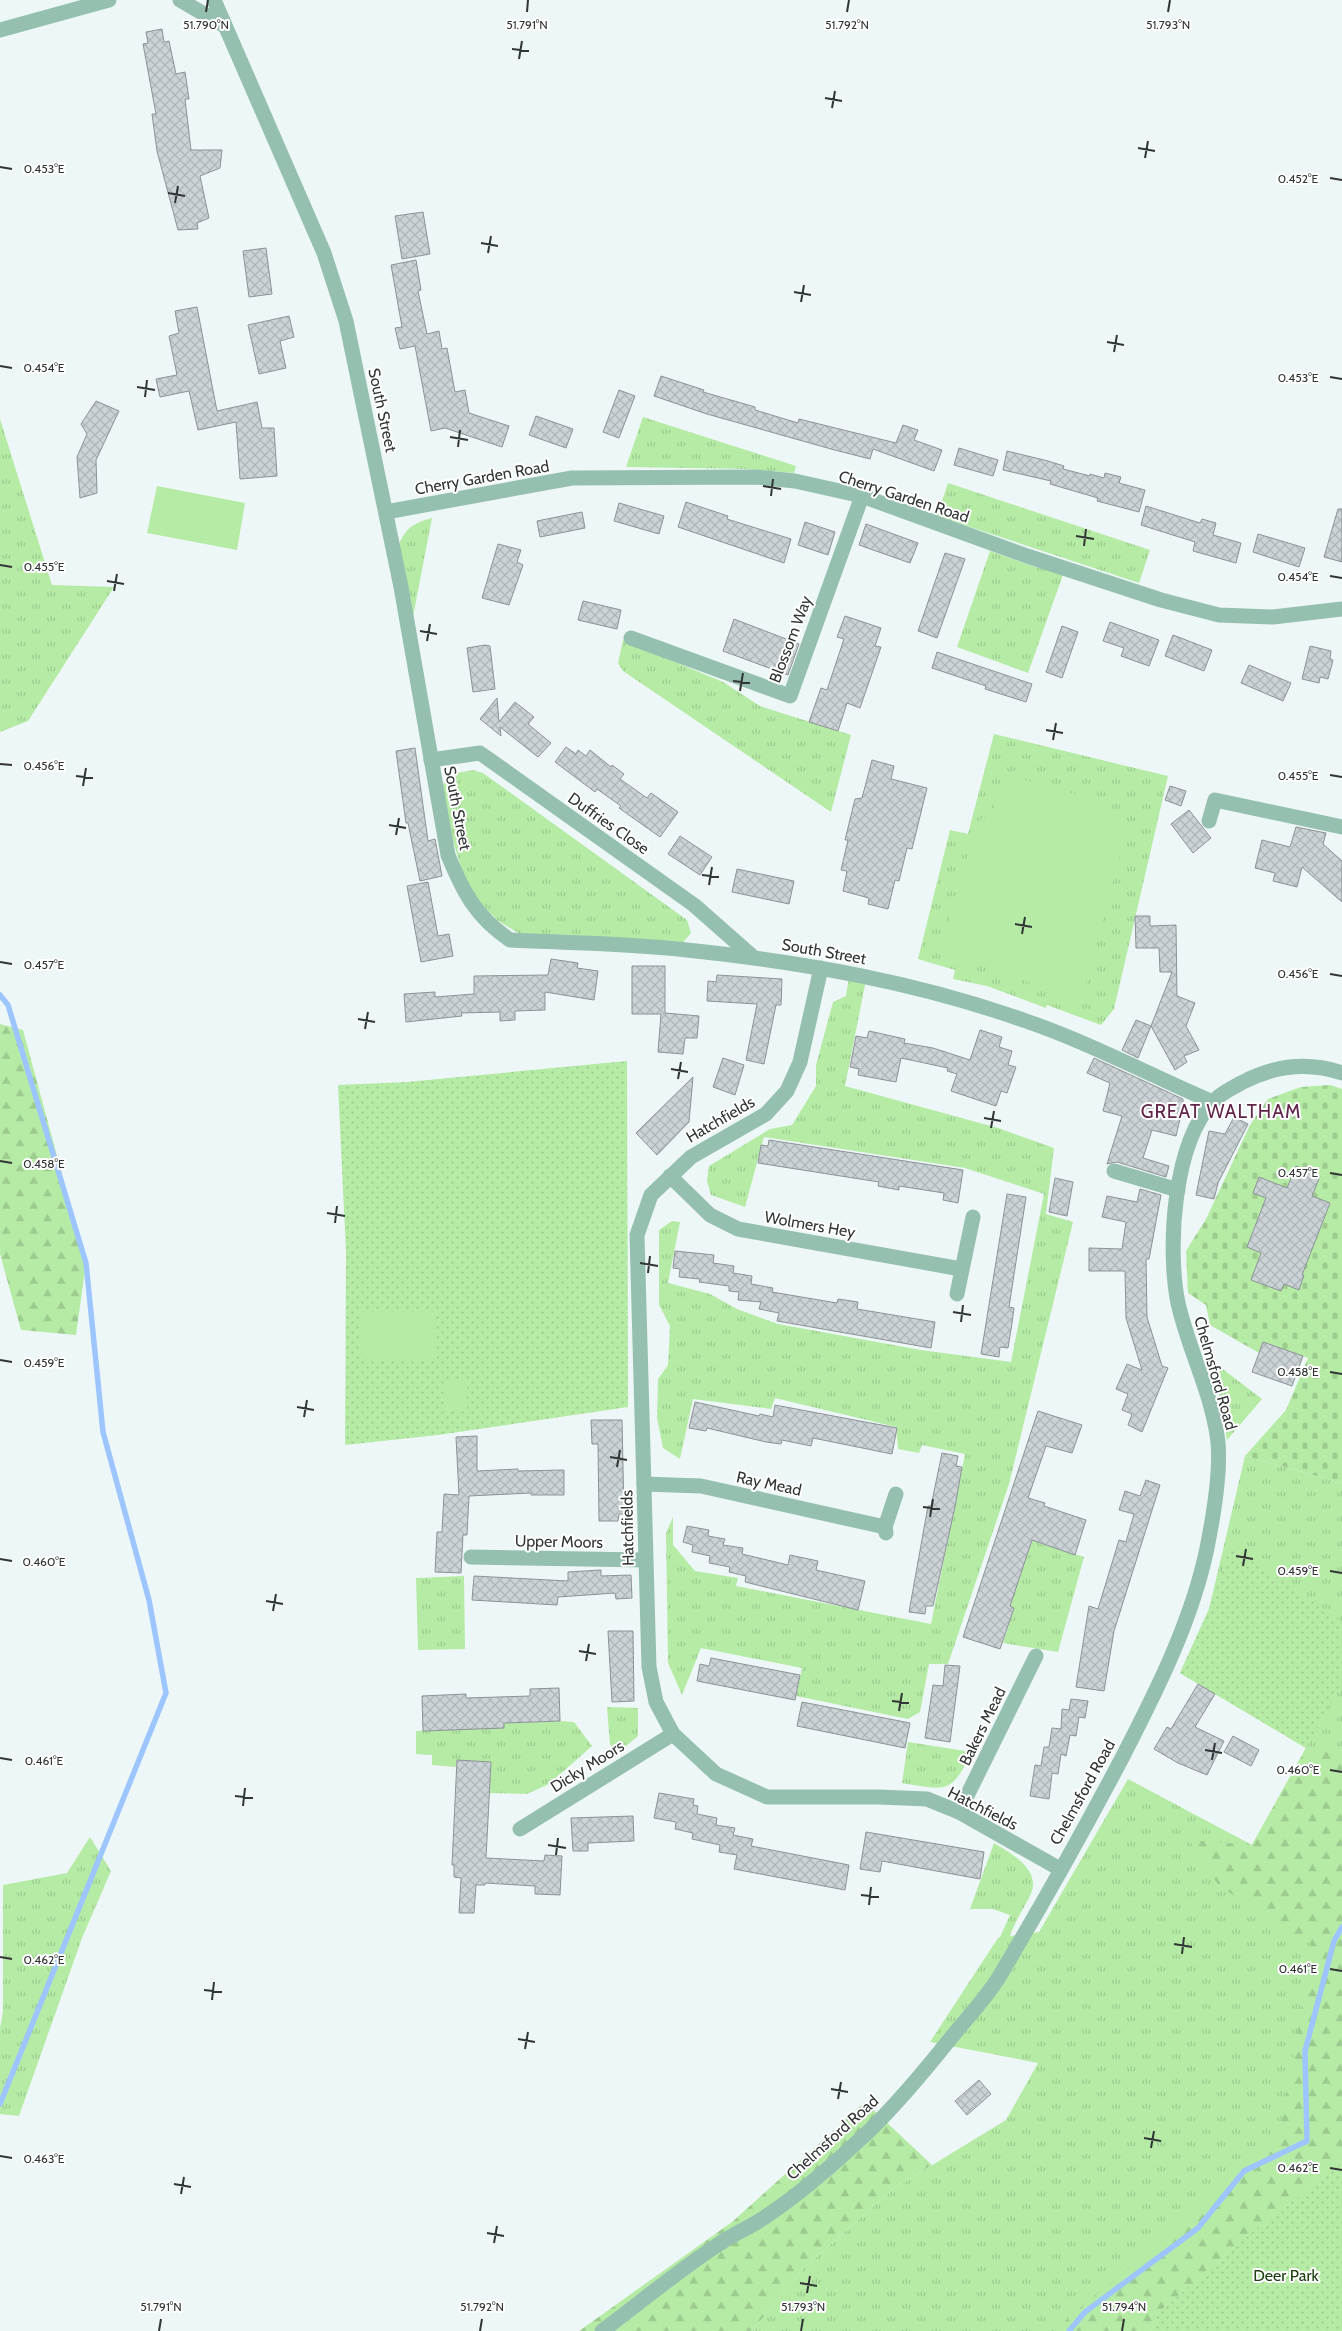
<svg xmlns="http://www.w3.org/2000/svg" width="1342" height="2331" font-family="Cabin,sans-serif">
	<defs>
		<pattern id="grass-tufts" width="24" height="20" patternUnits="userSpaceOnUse" patternTransform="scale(1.25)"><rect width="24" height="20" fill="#b5eba5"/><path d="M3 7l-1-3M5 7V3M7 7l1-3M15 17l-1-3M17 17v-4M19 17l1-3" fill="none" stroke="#9cca8f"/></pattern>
		<pattern id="forest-firs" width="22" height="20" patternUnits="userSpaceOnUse" patternTransform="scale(1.25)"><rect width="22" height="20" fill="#b5eba5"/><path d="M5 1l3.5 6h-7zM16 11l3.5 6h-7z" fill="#9cca8f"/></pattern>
		<pattern id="cemetery-stones" width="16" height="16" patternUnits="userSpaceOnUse" patternTransform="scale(1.25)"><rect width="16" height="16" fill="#b5eba5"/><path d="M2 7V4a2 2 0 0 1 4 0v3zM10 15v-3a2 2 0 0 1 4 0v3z" fill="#9cca8f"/></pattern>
		<pattern id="park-dots" width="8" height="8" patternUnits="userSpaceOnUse" patternTransform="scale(1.25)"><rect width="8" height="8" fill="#b5eba5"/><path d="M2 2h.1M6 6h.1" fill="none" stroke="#9cca8f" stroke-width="1.8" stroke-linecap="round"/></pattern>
		<pattern id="building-cross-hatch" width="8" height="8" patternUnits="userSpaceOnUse" patternTransform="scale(1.25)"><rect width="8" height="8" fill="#cbd3d7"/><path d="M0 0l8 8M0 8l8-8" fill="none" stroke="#afb6b9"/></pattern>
	</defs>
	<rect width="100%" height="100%" fill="#eef7f7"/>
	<g fill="url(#grass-tufts)">
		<path d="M643,417l153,49 -2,7 -46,-4 -122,-2z"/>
		<path d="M0,419l52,166 62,2 -86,134 -28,11z"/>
		<path d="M948,483l202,67 -11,33 -202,-67z"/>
		<path d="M432,518l-20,104 -13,-78c7,-17 16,-21 33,-26z"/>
		<path d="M990,551l48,17 16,1 10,3 -36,101 -71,-26z"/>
		<path d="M623,640l100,42 37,24 91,29 -20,77 -208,-141 -5,-8z"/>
		<path d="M994,734l174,42 -54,233 -13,16 -54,-20 -1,3 -59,-22 -34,-7 2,-9 -37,-11 32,-129 18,4z"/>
		<path d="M473,770l10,3 204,147 4,13 -11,13 -157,-10 -26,-16 -29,-29 -27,-91 2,-16 9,-10z"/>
		<path d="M849,977l17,3 -21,106 153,42 56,20 -8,66 27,8 -64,262 -61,180h-19l-9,48 -12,7 -112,-23 6,-28 -101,-20 -19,47 -14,-32 -2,-130 7,-16v28l22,26 43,7 -2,8 195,38 34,-170 -43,-9 -3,8 -21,-4 -2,-22 -121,-29 -4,11 -78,-10 -13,60 -17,-11 -6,-30 1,-39 10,-14 2,-39 -11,-21v-75l13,-9 8,1 -12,61 42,11 27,15 41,15 143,26 90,12 33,-168 -79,-26 -201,-31 -19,70 -34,-12 -4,-14 2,-15 61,-37 22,-4 24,-39v-21l17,-63 13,-6z"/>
		<path d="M1207,1357l55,42 -35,41 -9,-51z"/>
		<path d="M1245,1456l97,27v681l-93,70 -91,79 -7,18h-399l51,-62 90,-80 113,-69 32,-57 -108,-21 68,-104 2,-1 10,-22 -17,-6h-23l24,-66c15,9 45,25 38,48 -6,15 -17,29 -22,45l29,-4 89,-153 124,66 54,-97 -126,-75 29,-64z"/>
		<path d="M1037,1523l8,3 -6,17 45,14 -26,95 -55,-9 11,-35 -17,-6 16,-6z"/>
		<path d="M464,1576l1,73 -47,1 -2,-72z"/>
		<path d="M607,1707l31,1v28l-21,18 -7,-10z"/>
		<path d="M560,1721l14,1 18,24 -43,38 -22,10 -38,-1 2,-31 -34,-2 -1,7 -24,-2v-10l-16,-1v-23l88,-3v-5z"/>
		<path d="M908,1742l64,10c-21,43 -26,38 -70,31z"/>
		<path d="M90,1837l21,34 -29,67 -63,178 -19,-2v-85l3,-18v-126l64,-12z"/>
	</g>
	<g fill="url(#forest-firs)">
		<path d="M0,1024l23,6 63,233 -10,72 -55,-5 -21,-76z"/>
		<path d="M1306,1748l36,7v409l-93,70 -91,79 -7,18h-98l224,-190 18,-94 16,-102 -92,-59 -30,-46 63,5z"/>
		<path d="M865,2102l67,63 -39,24 -90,80 -51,62h-173l153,-109z"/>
	</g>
	<path fill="url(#cemetery-stones)" d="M1330,1085l12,4v394l-97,-27 41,-46 22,-52 -45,-16 -4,11 -49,-28 -4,-20 -18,-12 -2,-42 20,-32 44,-94 18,-26 33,-12z"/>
	<g fill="url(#park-dots)">
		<path d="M627,1061l1,346 -190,28 -93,10 1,-193 -8,-167 69,-3z"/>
		<path d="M1231,1545l111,77v62l-36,64 -126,-75 29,-64z"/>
		<path d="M1342,2164v167h-191l7,-18 91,-79z"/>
	</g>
	<g fill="#b5eba5">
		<path d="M157,486l88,17 -8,47 -90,-17z"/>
		<path d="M1004,774c26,8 94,22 110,40 8,9 8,21 8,33l-38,144 -9,7 -135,-46 40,-133 11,-2z"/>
		<path d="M361,1312h75l1,47 -75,1z"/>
		<path d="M467,1379v30l-23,1 -1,-30z"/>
	</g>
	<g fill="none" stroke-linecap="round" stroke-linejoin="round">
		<g stroke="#9dc5ff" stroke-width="5.5">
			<path d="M0,995l8,10 78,258 17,169 46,168 17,93 -166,411"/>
			<path d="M1069,2331l16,-19 113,-84 46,-57 63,-30 -2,-90 29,-110 8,-14"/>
		</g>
	</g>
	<g fill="url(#building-cross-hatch)" stroke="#8c9396">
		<path d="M162,29l2,13 5,-1 7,33 9,-2 4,27h-4l6,51h31l-2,18 -20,8 9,42 -12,5 1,6 -20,1 -21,-79 -5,-37h4l-13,-70 5,-1 -2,-11z"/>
		<path d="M423,212l7,42 -28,5 -7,-43z"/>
		<path d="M266,248l6,46 -23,3 -6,-46z"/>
		<path d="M416,260l5,30 -3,1 9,43 12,-3 3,18 5,-1 8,44 10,-2 4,23 40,13 -7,21 -57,-19 -14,3 -16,-85 -15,3 -5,-21 7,-1 -11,-62z"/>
		<path d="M197,307l20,104 40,-9 5,26h12l3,48 -37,3 -4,-57 -38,8 -9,-39 -29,6 -4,-18 21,-4 -8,-39 10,-3 -4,-22z"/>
		<path d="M289,316l5,21 -14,4 6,27 -27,6 -11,-49z"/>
		<path d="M661,376l43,14 -1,2 52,15v3l43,13 1,-4 97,24 7,-18 15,5 -4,10 28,10 -8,21 -61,-22 -3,10 -39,-10 -124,-35 -53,-18z"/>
		<path d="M619,390l16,6 -16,42 -16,-6z"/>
		<path d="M96,401l23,10 -23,49 1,33 -17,5 -3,-41 10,-23 -6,-10z"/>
		<path d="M536,416l37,13 -7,19 -37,-13z"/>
		<path d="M959,448l39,12 -5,16 -39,-11z"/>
		<path d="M1007,451l41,10 16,5 -1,3 27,7v-2l14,4 1,-5 16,4 -2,6 26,7 -6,22 -42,-11 1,-3 -48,-14 1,-3 -48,-11z"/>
		<path d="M686,502l42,14 -1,3 64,20 -7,24 -106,-36z"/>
		<path d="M619,503l45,13 -5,18 -45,-13z"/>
		<path d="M1146,506l54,17 2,-4 14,4 -3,12 28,8 -5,20 -43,-12 2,-9 -54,-17z"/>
		<path d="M1338,509h4v53l-18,-5z"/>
		<path d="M582,512l3,16 -45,9 -3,-16z"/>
		<path d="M805,522l30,10 -7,23 -30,-10z"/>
		<path d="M866,524l52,19 -8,20 -51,-18z"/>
		<path d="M1258,534l47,14 -6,19 -46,-15z"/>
		<path d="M498,544l23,6 -4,12 6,3 -14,40 -27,-7z"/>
		<path d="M945,553l20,6 -28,79 -19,-7z"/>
		<path d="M583,601l38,9 -4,19 -39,-9z"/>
		<path d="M845,616l36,12 -6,18 6,1 -21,61 -13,-5 -9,28 -29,-9 12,-34 6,2 17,-51 -7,-2z"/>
		<path d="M734,619l65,25 -11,31 -65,-24z"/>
		<path d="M1110,622l49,18 -10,26 -28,-10 3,-8 -21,-7z"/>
		<path d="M1062,626l16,6 -16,46 -16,-6z"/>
		<path d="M1173,635l39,15 -8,21 -39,-15z"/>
		<path d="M485,645l5,1 5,43 -22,3 -6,-44z"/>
		<path d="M1310,646l21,5 -1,8 3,1 -5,19 -8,-2 -1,6 -17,-4z"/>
		<path d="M937,652l95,32 -6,18 -41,-13 1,-3 -54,-18z"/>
		<path d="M1249,665l42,18 -8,18 -42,-18z"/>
		<path d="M497,698l2,24 16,-20 19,15 -6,7 23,19 -13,14 -38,-30 1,9 -21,-17z"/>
		<path d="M566,747l10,7 2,-4 8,6 4,-6 21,17 1,-2 12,9 -4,5 27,19 4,-5 27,19 -18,25 -41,-29 2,-2 -24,-17 -2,3 -40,-30z"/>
		<path d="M415,748l13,93 7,-2 7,37 -22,5 -12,-58h-2l-10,-72z"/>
		<path d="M872,760l22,6 -3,13 36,9 -15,61 -5,-1 -8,33 -4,-1 -7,29 -20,-5 1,-6 -26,-7 4,-20 -6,-1 7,-30h-3l10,-41 7,-1z"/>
		<path d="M1170,786l16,5 -5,15 -16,-6z"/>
		<path d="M1189,810l22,28 -18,15 -22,-29z"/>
		<path d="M1296,827l30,6 -3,11 19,17v41l-40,-35 -5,20 -24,-6 2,-8 -20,-5 7,-28 28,7z"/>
		<path d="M680,836l32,21 -12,18 -32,-21z"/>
		<path d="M737,869l57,12 -5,23 -57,-12z"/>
		<path d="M428,882l10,54 11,-2 4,22 -32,6 -14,-76z"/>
		<path d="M1135,916h15v10l26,-1 1,71 18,7 -9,23 13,24 -15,6 3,6 -12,8 -24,-44 -13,32 -16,-8 14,-30 15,6 21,-54h-12l-1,-24h-23z"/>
		<path d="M551,959l27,4 -1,5 21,3 -4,29 -49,-8v18l-30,1v9l-15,1v-9l-39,1 1,3 -56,6 -2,-28 31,-2v5l39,-3v-18l74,-1z"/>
		<path d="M632,966h33v47l34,3 -2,22h-12l-2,16 -25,-2 3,-38h-29z"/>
		<path d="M717,975l65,4 -1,26h-5l-12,59 -18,-4 11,-56 -50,-3 1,-20 8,1z"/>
		<path d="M980,1030l22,7 -3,10 13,4 -4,14 8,2 -9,26 -6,-2 -5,15 -45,-15 6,-17 -10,-3 1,-3 -47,-10 -5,24 -38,-7 1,-6 -9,-2 6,-31 11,2 2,-7 36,8 -1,4 29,5 37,12z"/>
		<path d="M723,1058l21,7 -9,30 -22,-8z"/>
		<path d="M1094,1058l89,41v7l-7,30 -24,-6 -9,28 26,8 -3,11 -49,-15 -10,2 15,-48 -19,-5 7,-28 -23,-10z"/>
		<path d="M693,1077l-4,45 -32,33 -21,-22z"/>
		<path d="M1234,1117l14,7 -30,59 -4,16 -18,-4 13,-64 16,3z"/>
		<path d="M769,1140l194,30 -5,33 -15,-3 1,-7 -45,-7v4l-21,-4 1,-4 -121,-19 3,-18 7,1z"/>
		<path d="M1296,1166l24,10 -8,20 18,7 -28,72h2l-5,15 -15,-6 -3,7 -30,-11 10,-27 -14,-6 19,-49 -13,-5 6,-16 28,11z"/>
		<path d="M1055,1178l18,4 -6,34 -18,-4z"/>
		<path d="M1140,1189l21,6 -12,64h-3l1,58 15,49 6,2 -26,64 -14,-7 4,-11 -10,-4 6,-16 -12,-5 11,-25 15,6 -16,-52 -1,-47h-36v-23l33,1 4,-27 -24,-5 5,-21 30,6z"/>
		<path d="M1007,1194l19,3 -17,110 5,1 -2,15 -4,25 -8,-1 -1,10 -18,-3z"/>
		<path d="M675,1251l39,4 -1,8 21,3 -1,7 19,3 -1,8 22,4 -1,4 65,11 1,-4 20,3 -1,7 78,13 -4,26 -154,-27 2,-8 -20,-4 2,-7 -23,-2 1,-8 -10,-1v-5l-30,-4 1,-3 -21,-2 1,-8 -7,-1z"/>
		<path d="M1263,1342l40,14 -11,30 -40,-14z"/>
		<path d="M695,1402l64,14 1,-2 13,3 2,-12 122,23 -5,26 -79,-16 -2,8 -29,-6 -1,4 -15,-2 -59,-14 -1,3 -17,-3z"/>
		<path d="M1038,1411l44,14 -10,28 -26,-7 -18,52 17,5 -1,3 42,14 -11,35 -43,-15 -22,66 4,2 -14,41 -37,-12z"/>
		<path d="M591,1420h31l2,94h-5l-1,7h-19l-1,-77h-6z"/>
		<path d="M477,1436v35l41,-2v2l46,-1v25h-33v-2l-62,3 -2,39h-4l-2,38 -26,-1 2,-40h5l2,-38 15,1 -3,-58z"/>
		<path d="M942,1453l16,3 -2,10 6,1 -7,40 -22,99h-7l-1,8 -16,-2 19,-106h3z"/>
		<path d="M1146,1480l14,5 -46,146 -10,60 -28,-4 13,-81 9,3 21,-69 7,2 8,-28 -15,-4 6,-19 15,5z"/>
		<path d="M687,1526l22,4 -1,6 17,3 -2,6 20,3 -1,6 46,11 2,-10 28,6 -2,9 49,11 -7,29 -113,-28 1,-6 -17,-4 1,-5 -21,-4 1,-7 -18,-4 1,-7 -10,-3z"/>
		<path d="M601,1570v6l30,-1 1,23 -16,1 -1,-6 -57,4 -1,8 -85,-5 2,-24 94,5v-9z"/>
		<path d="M608,1631h25l1,70 -22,1z"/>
		<path d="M711,1658l89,17 -5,25 -98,-19 3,-17 9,2z"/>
		<path d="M945,1665l15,1 -10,76 -25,-4 8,-53 10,1z"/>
		<path d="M1198,1684l17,10 -20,33 29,14 -17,34 -29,-12 -24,-14 13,-22 4,2z"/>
		<path d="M559,1688l1,33 -56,2v5l-81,3 -1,-35 44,-2v4l64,-2v-7z"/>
		<path d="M1071,1699l17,2 -3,17 -6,-1 -3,19 -6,-1 -4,21 -5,-2 -3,20 -6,-1 -3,26 -19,-3 5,-31 6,1 3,-19h5l3,-19 9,1 1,-20 7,1z"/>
		<path d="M802,1702l108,21 -5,25 -108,-22z"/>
		<path d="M1233,1736l26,14 -8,16 -27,-14z"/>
		<path d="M457,1760l34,2 -5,96 58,3 1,-6 17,1 -2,39 -25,-1v-8l-50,-3v2h-9l-2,28h-15l2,-35 -7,-1v-12h-2z"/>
		<path d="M659,1793l35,6 -1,6 5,1 -1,8 20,4 -1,7 19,3 -2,7 20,4 -2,7 98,19 -4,25 -111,-21 3,-14 -18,-3 1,-7 -28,-6 1,-6 -18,-4 1,-7 -22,-4z"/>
		<path d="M633,1816l1,25 -46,2v8h-15l-2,-33z"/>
		<path d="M866,1832l118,20 -4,27 -98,-18 -2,11 -20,-3z"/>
		<path d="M979,2080l12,14 -24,21 -12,-14z"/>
	</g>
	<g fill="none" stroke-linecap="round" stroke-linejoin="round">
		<g stroke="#95c0af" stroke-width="15">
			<path d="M180,0l43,25"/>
			<path d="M214,0l110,253 22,68 55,266 47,268c15,37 28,62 62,85 59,3 119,3 177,10 116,12 229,32 339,71 64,22 124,54 187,81"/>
			<path d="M0,30l109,-30"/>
			<path d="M386,512l186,-34 184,-1 39,4 67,15 165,60 134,44 58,15 54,2 69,-8"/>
			<path d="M631,638l159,58 72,-200"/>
			<path d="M431,760l49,-7 214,152 59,52"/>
			<path d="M1209,821l6,-21 127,27"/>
			<path d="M821,968l-21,94 -13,29 -21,23 -75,43 -40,38 -14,40 12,432 7,35 17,32 43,40 51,23h112l48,2 32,13 101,57"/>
			<path d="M1114,1171l64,19"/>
			<path d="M670,1176l40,39 28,14 223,40"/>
			<path d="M957,1294l16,-77"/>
			<path d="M644,1484l57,2 184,41"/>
			<path d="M886,1533l-1,-6 11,-33"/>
			<path d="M471,1557l174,3"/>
			<path d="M959,1812l77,-156"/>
			<path d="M520,1829l153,-95"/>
			<path d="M602,2331c39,-29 77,-61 117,-87 16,-11 34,-18 49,-29 36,-24 69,-54 100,-83 31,-30 59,-64 86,-98 15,-18 32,-36 45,-57 43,-72 84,-145 123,-219 34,-66 70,-137 85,-210 6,-30 15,-84 10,-113 -7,-46 -29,-87 -39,-132 -11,-54 -5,-161 36,-202 7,-8 17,-12 27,-18 32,-17 66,-22 101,-10"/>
		</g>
	</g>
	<path fill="none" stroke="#323535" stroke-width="2" d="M206,12l2,-12M527,12l1,-12M847,12l2,-12M1168,12l2,-12M512,49l17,2M519,59l3,-18M825,98l17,3M832,108l3,-17M1138,148l17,3M1145,158l3,-17M0,167l12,2M1330,178l12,2M168,193l17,3M175,203l3,-17M481,243l17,3M488,253l3,-17M794,292l17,3M801,302l3,-17M1107,342l17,3M1114,352l3,-17M0,366l12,2M1330,377l12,2M137,387l18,3M145,397l2,-17M450,437l18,3M458,447l2,-17M763,486l18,3M771,496l2,-17M1076,536l18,3M1084,546l2,-17M0,565l12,2M1330,576l12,2M107,581l17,3M114,591l3,-17M420,631l17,3M427,641l3,-17M733,681l17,2M740,691l3,-18M1046,730l17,3M1053,740l3,-17M0,764l12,1M1330,775l12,2M76,776l17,2M83,786l3,-18M389,825l17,3M396,835l3,-17M702,875l17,2M709,885l3,-18M1015,924l17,3M1022,934l3,-17M0,962l12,2M1330,974l12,2M358,1019l17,3M365,1029l3,-17M671,1069l17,3M678,1079l3,-17M984,1118l17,3M991,1128l3,-17M0,1161l12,2M1330,1173l12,2M327,1213l18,3M335,1223l2,-17M640,1263l18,3M648,1273l2,-17M953,1312l18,3M961,1322l2,-17M0,1360l12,2M1330,1372l12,2M297,1407l17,3M304,1417l3,-17M610,1457l17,3M617,1467l3,-17M923,1507l17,2M930,1517l3,-18M1236,1556l17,3M0,1559l12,2M1243,1566l3,-17M1330,1571l12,2M266,1601l17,3M273,1611l3,-17M579,1651l17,3M586,1661l3,-17M892,1701l17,2M899,1711l3,-18M1205,1750l17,3M0,1758l12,2M1212,1760l3,-17M1330,1770l12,2M235,1796l18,2M243,1806l2,-18M548,1845l18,3M556,1855l2,-17M861,1895l18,2M869,1905l2,-18M1174,1944l18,3M1182,1954l2,-17M0,1957l12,2M1330,1969l12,2M204,1990l18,2M212,2000l2,-18M518,2039l17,3M525,2049l3,-17M831,2089l17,3M838,2099l3,-17M1144,2138l17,3M1151,2148l3,-17M0,2156l12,2M1330,2168l12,2M174,2184l17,3M181,2194l3,-17M487,2233l17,3M494,2243l3,-17M800,2283l17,3M807,2293l3,-17M159,2331l2,-12M480,2331l2,-12M801,2331l2,-12M1122,2331l2,-12"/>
	<g text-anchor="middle" stroke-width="4" stroke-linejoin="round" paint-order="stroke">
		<g font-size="16" fill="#323535" stroke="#fff">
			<text transform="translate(383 410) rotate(78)" y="6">South Street</text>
			<text transform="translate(482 477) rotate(-10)" y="6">Cherry Garden Road</text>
			<text transform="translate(904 496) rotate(18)" y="6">Cherry Garden Road</text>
			<text transform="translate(790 639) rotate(-69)" y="6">Blossom Way</text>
			<text transform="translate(458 808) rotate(79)" y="6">South Street</text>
			<text transform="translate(609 823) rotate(35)" y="6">Duffries Close</text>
			<text transform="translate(824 951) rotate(10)" y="6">South Street</text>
			<text transform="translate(720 1119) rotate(-30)" y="6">Hatchfields</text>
			<text transform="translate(810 1224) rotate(10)" y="6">Wolmers Hey</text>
			<text transform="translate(1216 1373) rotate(74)" y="6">Chelmsford Road</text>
			<text transform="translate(769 1483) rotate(12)" y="6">Ray Mead</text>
			<text transform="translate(627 1528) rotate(-91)" y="6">Hatchfields</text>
			<text transform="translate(559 1541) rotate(1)" y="6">Upper Moors</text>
			<text transform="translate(982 1726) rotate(-64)" y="6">Bakers Mead</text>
			<text transform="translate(587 1766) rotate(-32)" y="6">Dicky Moors</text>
			<text transform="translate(1082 1792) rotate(-61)" y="6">Chelmsford Road</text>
			<text transform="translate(983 1808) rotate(27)" y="6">Hatchfields</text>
			<text transform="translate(832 2137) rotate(-42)" y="6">Chelmsford Road</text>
		</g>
		<g font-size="16" fill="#1c410f" stroke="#fff">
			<text x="1286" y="2281">Deer Park</text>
		</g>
		<g font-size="19" letter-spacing="1" fill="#62254a" stroke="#fff">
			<text x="1221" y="1118">GREAT WALTHAM</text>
		</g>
	</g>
	<g font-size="12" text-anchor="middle" fill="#323535" stroke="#fff" stroke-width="4" stroke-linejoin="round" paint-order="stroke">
		<text x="206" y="29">51.790°N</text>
		<text x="527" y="29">51.791°N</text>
		<text x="847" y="29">51.792°N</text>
		<text x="1168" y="29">51.793°N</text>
		<text x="44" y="173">0.453°E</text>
		<text x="1298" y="183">0.452°E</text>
		<text x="44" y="372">0.454°E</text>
		<text x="1298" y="382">0.453°E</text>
		<text x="44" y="571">0.455°E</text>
		<text x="1298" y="581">0.454°E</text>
		<text x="44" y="770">0.456°E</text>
		<text x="1298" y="780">0.455°E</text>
		<text x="44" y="969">0.457°E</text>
		<text x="1298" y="978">0.456°E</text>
		<text x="44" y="1168">0.458°E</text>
		<text x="1298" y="1177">0.457°E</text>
		<text x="44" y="1367">0.459°E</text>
		<text x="1298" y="1376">0.458°E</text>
		<text x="44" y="1566">0.460°E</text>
		<text x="1298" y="1575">0.459°E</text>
		<text x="44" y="1765">0.461°E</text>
		<text x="1298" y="1774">0.460°E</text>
		<text x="44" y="1964">0.462°E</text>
		<text x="1298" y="1973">0.461°E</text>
		<text x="44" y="2163">0.463°E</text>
		<text x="1298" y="2172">0.462°E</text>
		<text x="161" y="2311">51.791°N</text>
		<text x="482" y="2311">51.792°N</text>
		<text x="803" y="2311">51.793°N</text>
		<text x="1124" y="2311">51.794°N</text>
	</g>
</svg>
